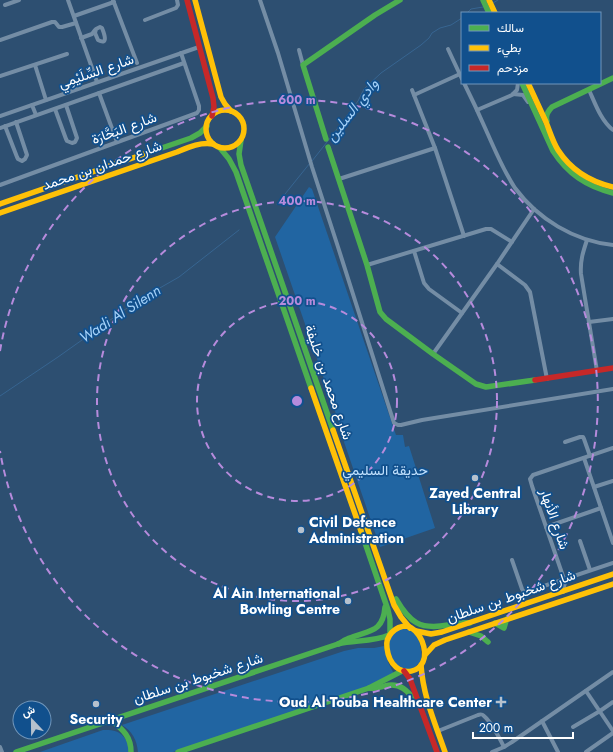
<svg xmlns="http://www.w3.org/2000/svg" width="613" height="752" font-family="Jost,Vazirmatn,sans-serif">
	<rect width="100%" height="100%" fill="#2d4f71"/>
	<g fill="#2165a2">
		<path d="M309,187l3,2 84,246h7l2,12 4,-1 26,82 -55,19 -36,-105 1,-2 -70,-203z"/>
		<path d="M401,629c3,0 8,0 10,2 10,5 10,20 11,29l-9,9h-12l-9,-10 -4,-12 4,-14z"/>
		<path d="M384,646l4,16 6,12 -23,13 -198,65h-35c-1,-12 -6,-21 -16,-27l222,-74 14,-3h16z"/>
		<path d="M103,730c17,-1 24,6 27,22h-90z"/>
	</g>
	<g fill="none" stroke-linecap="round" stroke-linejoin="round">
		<g stroke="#376591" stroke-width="1">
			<path d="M493,3l5,-3"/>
			<path d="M467,13l4,-4 12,-2"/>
			<path d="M312,161l19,-24 27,-36 6,-12 17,-16 40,-28 8,-7 3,-5 8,-5 11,-3 11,-7"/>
			<path d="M277,204l33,-41"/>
			<path d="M0,396l58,-39 79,-56 42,-24 60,-47"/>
		</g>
		<g stroke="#748da5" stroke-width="4">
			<path d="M68,0l29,82"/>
			<path d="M113,0l24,63"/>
			<path d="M260,0l18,53 34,114 26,80 56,176 4,2h3l21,-5 191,-31"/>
			<path d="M5,5l14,-5"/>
			<path d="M74,16l40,-14"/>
			<path d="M145,20l31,-12 2,-3 -1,-5"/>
			<path d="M100,27l2,1c2,5 7,18 -4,12l-3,-7 1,-4z"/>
			<path d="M81,38l11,-4 3,-4"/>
			<path d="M0,40l52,-18h3l4,5h3l14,-4"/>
			<path d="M448,49l14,30"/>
			<path d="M299,50l4,15"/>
			<path d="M35,65l11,35"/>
			<path d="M0,76l67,-22"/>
			<path d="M464,83c8,16 15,31 22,47 9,20 17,40 29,58 23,31 59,53 98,57"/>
			<path d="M412,90l23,58 29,88"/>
			<path d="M589,90c6,13 12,31 24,40"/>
			<path d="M99,93l18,49"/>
			<path d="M513,94l10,1 5,7"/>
			<path d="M414,95l46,-21"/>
			<path d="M32,105l4,10"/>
			<path d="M55,109l11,30 1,2 5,2 3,-1 2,-4 -11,-33"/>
			<path d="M477,110l35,-15 5,-5 1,-7"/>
			<path d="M0,116l199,-69"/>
			<path d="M5,126l12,31 1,2 4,2 3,-2 2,-4 -11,-33"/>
			<path d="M0,128l184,-65"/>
			<path d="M339,179l96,-31"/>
			<path d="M0,185l197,-72 2,-3v-4l-18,-53"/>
			<path d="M587,240c-4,12 -7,21 -6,34l16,97"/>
			<path d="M414,251l10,32 5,6 33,24"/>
			<path d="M497,264l28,21 5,7 17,87"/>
			<path d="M367,265l119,-36h5l21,13"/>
			<path d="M589,322l24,-3"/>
			<path d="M433,354l64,-90 37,-55"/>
			<path d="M565,442l15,-5h3l1,2 6,17"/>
			<path d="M584,458l29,85"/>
			<path d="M594,487l19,-6"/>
			<path d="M546,527l55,-19"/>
			<path d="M580,541l10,29"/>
			<path d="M512,560l10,29 2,3h2l87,-29"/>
			<path d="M563,592l2,-10 -33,-96 -2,-7 3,-4 3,-1 77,-26"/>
			<path d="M586,691l27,40"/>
			<path d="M542,721l16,31"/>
			<path d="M573,727l27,-16 13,-9"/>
			<path d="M438,731l40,-16c3,-1 4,-1 6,1 7,6 16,23 20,31"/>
			<path d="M0,747l2,5"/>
			<path d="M492,752l12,-5 8,-5 101,-70"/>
			<path d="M586,752l27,-19"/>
		</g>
		<g stroke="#4caf50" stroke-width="5.5">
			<path d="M483,0l6,13"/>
			<path d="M522,83l31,68c15,23 33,35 60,42"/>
			<path d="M547,121c-2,-6 1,-10 5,-14l61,-29"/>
			<path d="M326,139l-23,-74 72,-50 25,-15"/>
			<path d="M241,140l-2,14 2,11 92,265"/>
			<path d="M328,147l39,118 13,47 6,7 47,35 43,30 10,3 49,-7"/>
			<path d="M220,148l9,11 7,13 75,216"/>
			<path d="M147,153l44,-15 9,-5 7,-7"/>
			<path d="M361,531l27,79 2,9v14"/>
			<path d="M396,599c14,24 24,31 52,26 7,-1 14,-3 22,-2"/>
			<path d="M495,623l9,5 2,-7 2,-3"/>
			<path d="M469,632l12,4 7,6"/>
			<path d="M338,644c4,-2 8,-5 12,-6 19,-8 33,-5 35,-31"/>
			<path d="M369,688c6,1 10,0 16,-2 15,-4 23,5 31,16"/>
			<path d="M111,720c12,10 20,16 20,32"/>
			<path d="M16,752l322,-108c17,-4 35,-2 51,-9"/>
			<path d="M178,752l191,-64 33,-17"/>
		</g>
		<g stroke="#ffc107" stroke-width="5.5">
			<path d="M195,0l26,97 4,7 6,7"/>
			<path d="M489,0l6,13"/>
			<path d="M528,83c6,13 12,26 18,39 4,10 7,20 12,28 13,20 33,32 55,37"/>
			<circle cx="225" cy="129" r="19"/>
			<path d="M0,204l147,-51"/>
			<path d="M0,213l177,-61c12,-5 23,-10 36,-8"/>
			<path d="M311,388l50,143"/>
			<path d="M333,430l61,175 7,12 9,11"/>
			<path d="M407,626c7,2 12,8 15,15 14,35 -31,43 -35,7 -2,-12 8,-22 20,-22z"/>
			<path d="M416,631l15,3 11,-2 171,-58"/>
			<path d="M425,655l9,-10 11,-5 168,-56"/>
			<path d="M421,665c2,31 14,58 24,87"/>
		</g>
		<g stroke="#c62828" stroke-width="5.5">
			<path d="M187,0l26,98 1,9 -2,9"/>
			<path d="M535,380l78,-12"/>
			<path d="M404,671l6,8 27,73"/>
		</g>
	</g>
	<g fill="none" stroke="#b68bdc" stroke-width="2" stroke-dasharray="7 5">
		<circle cx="297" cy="401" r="100"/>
		<circle cx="297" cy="401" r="200"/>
		<path d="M0 351A301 301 0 1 1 0 451"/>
	</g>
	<g fill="#b6c1cd" stroke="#11508d" stroke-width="1.5">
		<circle cx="475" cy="478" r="4"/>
		<circle cx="301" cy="530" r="4"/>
		<circle cx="348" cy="601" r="4"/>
		<path d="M499 696h4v4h4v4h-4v4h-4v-4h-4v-4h4z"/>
		<circle cx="96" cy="704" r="4"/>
	</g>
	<g text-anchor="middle" stroke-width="3.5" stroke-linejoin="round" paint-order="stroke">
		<g font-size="14" fill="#fff" stroke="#11508d">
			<text transform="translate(96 71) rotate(-19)" y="5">شارع السِّلَيْمِي</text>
			<text transform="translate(124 128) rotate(-20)" y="5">شارع البَحَّارَة</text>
			<text transform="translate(102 165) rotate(-19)" y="5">شارع حمدان بن محمد</text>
			<text transform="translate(329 382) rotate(71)" y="5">شارع محمد بن خليفة</text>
			<text transform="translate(555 519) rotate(71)" y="5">شارع الأنهار</text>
			<text transform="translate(511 596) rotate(-19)" y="5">شارع شخبوط بن سلطان</text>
			<text transform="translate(198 678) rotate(-18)" y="5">شارع شخبوط بن سلطان</text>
		</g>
		<g font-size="14" fill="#c0e0fd" stroke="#11508d">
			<text x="385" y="475">حديقة السليمي</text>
		</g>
		<g font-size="14" font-weight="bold" fill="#fff" stroke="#11508d">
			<text x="475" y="498">Zayed Central<tspan x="475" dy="16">Library</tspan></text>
			<text x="309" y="527" text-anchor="start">Civil Defence<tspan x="309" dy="16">Administration</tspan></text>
			<text x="340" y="598" text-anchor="end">Al Ain International<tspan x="340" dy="16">Bowling Centre</tspan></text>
			<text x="492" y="707" text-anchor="end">Oud Al Touba Healthcare Center</text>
			<text x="96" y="724">Security</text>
		</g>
		<g font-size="15" font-style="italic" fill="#a4d1f9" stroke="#11508d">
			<text transform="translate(352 110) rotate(-52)" y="5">وادي السلين</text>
			<text transform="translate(120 314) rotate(-33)" y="5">Wadi Al Silenn</text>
		</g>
	</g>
	<circle cx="297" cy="401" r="6" fill="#b68bdc" stroke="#11508d" stroke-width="2"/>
	<g font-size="12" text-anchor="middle" font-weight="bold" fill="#b68bdc" stroke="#11508d" stroke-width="3.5" stroke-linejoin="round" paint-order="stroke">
		<text x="297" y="104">600 m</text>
		<text x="297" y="205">400 m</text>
		<text x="297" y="305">200 m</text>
	</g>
	<rect x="461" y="12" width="140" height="72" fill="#11508d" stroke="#7096bb"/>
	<rect x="469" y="25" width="20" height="6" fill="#4caf50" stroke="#7096bb"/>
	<text x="497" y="32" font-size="12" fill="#ffffff">سالك</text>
	<rect x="469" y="45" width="20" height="6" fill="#ffc107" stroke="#7096bb"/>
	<text x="497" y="52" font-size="12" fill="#ffffff">بطيء</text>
	<rect x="469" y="65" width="20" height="6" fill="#c62828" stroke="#7096bb"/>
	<text x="497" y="72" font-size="12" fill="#ffffff">مزدحم</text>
	<g transform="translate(32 720) rotate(338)"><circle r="19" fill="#11508d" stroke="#7096bb"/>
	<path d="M0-3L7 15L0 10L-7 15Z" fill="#b6c1cd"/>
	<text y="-6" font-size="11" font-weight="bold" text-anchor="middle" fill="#ffffff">ش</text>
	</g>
	<path d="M473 732v6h100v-6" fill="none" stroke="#ffffff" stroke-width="2"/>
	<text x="479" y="732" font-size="12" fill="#ffffff" stroke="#11508d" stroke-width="3" paint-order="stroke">200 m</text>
</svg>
